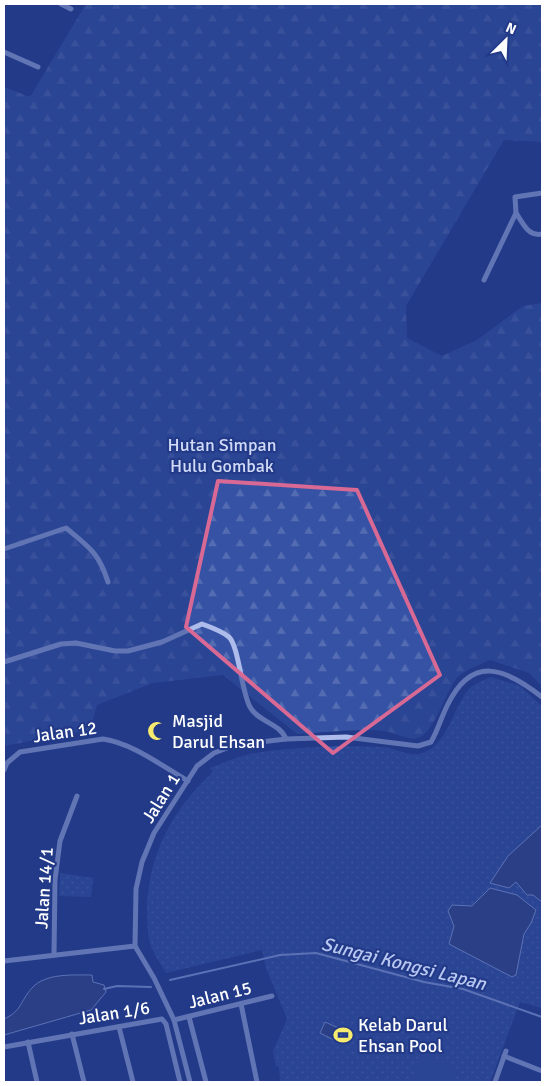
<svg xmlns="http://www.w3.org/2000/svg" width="546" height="1086" font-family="Signika,sans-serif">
	<defs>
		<pattern id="green-dots" width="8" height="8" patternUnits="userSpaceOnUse" patternTransform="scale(1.25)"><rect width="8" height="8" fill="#3652a5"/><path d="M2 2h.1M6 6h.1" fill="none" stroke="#546cb2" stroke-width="1.8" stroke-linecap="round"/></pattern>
		<pattern id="forest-firs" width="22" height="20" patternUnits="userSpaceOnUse" patternTransform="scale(1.25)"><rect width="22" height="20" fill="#3652a5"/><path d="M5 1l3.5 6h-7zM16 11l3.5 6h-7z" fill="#546cb2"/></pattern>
	</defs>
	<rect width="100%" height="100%" fill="#223a88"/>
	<g fill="url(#green-dots)">
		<path d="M491,677l29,9 22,20v302l-22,-6 -30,80h-210l-1,-15 -3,-1 -3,-15 14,-32 -21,-51 -4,-18 -96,23c-5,-9 -13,-19 -16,-30 -3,-9 -2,-21 -3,-30 0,-56 25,-104 66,-141l-3,-4c13,-5 27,-11 40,-14 37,-7 92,-9 130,-7 15,0 31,12 45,5 23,-10 28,-43 43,-62 6,-6 15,-10 23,-13z"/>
		<path d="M60,873l33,5 -2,19 -32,-1z"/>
	</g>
	<path fill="url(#forest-firs)" d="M86,4h456v138l-38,-2 -98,166 1,32 35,18 35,-16 46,-34 19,-3v383l-13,-13 -39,-13c-11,5 -24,9 -33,18 -12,14 -22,54 -39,60 -10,3 -24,-6 -34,-7 -25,-3 -61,2 -87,3l-74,-59 -70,8 -56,22 -7,25 -86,16v-659l26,10z"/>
	<path fill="#3652a5" d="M423,1053l33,15 -6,14h-29l-9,-4z"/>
	<g fill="#344680" stroke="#a1b4eb">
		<path d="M542,825v77l-9,-7h-6l-11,-13 -7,6 -19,-5 18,-27z"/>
		<path d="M490,888l27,7 19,15 -5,13 -7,11 -8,41 -4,2 -63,-33 5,-18 -6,-15 4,-6 20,1z"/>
		<path d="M92,975l1,7 11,3 2,7 -15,18 -87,25v-16c18,-8 16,-18 28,-31 13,-15 41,-13 60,-13z"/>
		<path d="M325,1022l18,8 -5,12 -18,-9z"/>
	</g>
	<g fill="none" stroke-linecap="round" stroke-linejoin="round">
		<g stroke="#a1b4eb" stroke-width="2">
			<path d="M170,980l110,-25 36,-2 108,29 39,7 79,28"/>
			<path d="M104,989l13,-3 34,1"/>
		</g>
		<g stroke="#adbcea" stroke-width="5">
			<path d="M61,4l10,5"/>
			<path d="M4,52l34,15"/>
			<path d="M516,213c7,10 12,24 26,21"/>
			<path d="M484,280l32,-67 -1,-16 27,-4"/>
			<path d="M4,549l62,-21c23,19 33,25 42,54"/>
			<path d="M4,662l57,-18 15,-1 39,8h13l34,-9 40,-18c8,3 20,7 27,13 10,10 12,53 21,70 8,15 30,16 36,32"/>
			<path d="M4,770l3,-7 13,-11 83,-13c29,4 59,27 85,42"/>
			<path d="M54,955l1,-75 5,-39 17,-45"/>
			<path d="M4,961l131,-15"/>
			<path d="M241,1004l16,78"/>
			<path d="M189,1017l17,65"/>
			<path d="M174,1020l98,-24"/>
			<path d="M119,1027l14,55"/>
			<path d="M72,1034l12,48"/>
			<path d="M28,1042l9,40"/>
			<path d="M4,1047l158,-28 4,5 14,58"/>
			<path d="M504,1056l38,15"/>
			<path d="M190,1082l-16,-62 -20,-42 -19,-32 1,-57 6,-27 12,-29 43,-67 17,-13 21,-8 51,-6 60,-2 72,9 13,-4c7,-12 10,-24 16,-36 25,-52 58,-38 95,-9"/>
			<path d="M495,1082l11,-31"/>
		</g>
	</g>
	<path d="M0 0H546V1086H0ZM218,481l139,9 83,185 -107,78 -147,-126z" fill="#223a88" fill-opacity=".55" fill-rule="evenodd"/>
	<path fill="none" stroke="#d76994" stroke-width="4" stroke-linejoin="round" d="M218,481l139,9 83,185 -107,78 -147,-126z"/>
	<defs>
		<g id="mosque-bare" transform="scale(1.5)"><path d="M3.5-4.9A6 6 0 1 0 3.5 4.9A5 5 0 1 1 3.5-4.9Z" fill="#f6ea6f" stroke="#223a88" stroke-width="2.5" paint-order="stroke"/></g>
		<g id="stadium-bare" transform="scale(1.5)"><path d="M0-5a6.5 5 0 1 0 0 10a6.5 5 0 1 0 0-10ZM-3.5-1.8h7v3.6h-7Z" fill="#f6ea6f" stroke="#223a88" stroke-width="2.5" paint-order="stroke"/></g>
	</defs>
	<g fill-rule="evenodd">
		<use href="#mosque-bare" x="157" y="731"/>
		<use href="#stadium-bare" x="343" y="1035"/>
	</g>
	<g text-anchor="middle" stroke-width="4.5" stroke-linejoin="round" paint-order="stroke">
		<g font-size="18" fill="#d1dbf7" stroke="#223a88">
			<text x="222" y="451">Hutan Simpan<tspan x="222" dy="21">Hulu Gombak</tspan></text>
		</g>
		<g font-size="18" fill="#fff" stroke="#223a88" text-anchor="start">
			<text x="172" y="727">Masjid<tspan x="172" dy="21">Darul Ehsan</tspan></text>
			<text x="358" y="1031">Kelab Darul<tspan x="358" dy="21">Ehsan Pool</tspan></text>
		</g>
		<g font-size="18" fill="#fff" stroke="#223a88">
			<text transform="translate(65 732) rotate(-8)" y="6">Jalan 12</text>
			<text transform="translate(161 798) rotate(-58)" y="6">Jalan 1</text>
			<text transform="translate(44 888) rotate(-86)" y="6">Jalan 14/1</text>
			<text transform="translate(220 995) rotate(-14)" y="6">Jalan 15</text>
			<text transform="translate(114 1013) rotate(-9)" y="6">Jalan 1/6</text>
		</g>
		<g font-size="19" font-style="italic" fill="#b8c7f1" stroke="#223a88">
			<text transform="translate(404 963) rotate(14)" y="7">Sungai Kongsi Lapan</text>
		</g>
	</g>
	<rect width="546" height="1086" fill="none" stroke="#ffffff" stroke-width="10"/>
	<g transform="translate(506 40) rotate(24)" stroke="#223a88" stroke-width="4" paint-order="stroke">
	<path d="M0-4L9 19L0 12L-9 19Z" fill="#ffffff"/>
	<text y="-8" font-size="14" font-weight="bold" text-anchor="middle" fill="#ffffff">N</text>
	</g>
</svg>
